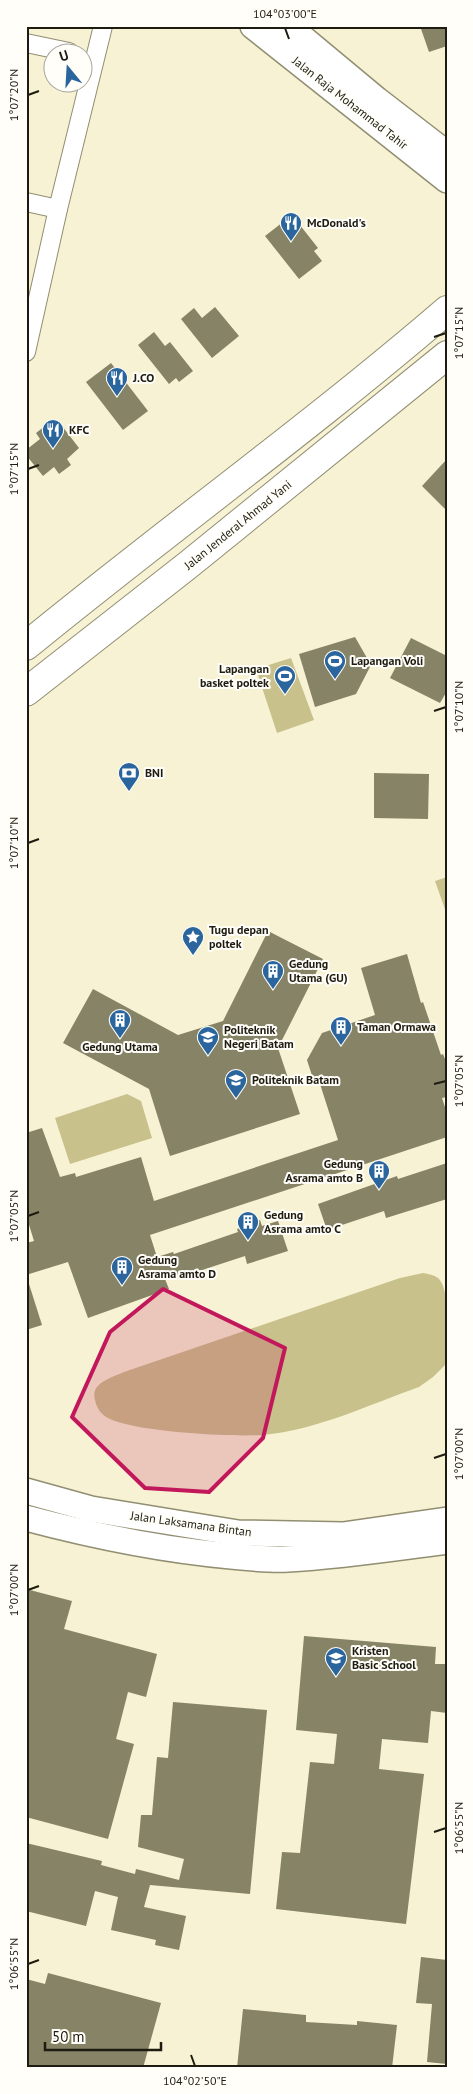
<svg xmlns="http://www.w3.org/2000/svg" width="473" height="2094" font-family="'PT Sans',sans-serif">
	<rect width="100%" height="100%" fill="#f6f2d3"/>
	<g fill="#c9c18b">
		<path d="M291,658l23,62 -37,13 -21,-64z"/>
		<path d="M447,877v38l-12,-34z"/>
		<path d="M127,1094l14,7 11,37 -82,26 -15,-46z"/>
		<path d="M423,1273c5,1 11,2 15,5 14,13 9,66 9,85l-14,14 -14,10c-51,18 -102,43 -156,48 -32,2 -129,-3 -155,-17 -7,-4 -11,-9 -13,-18 -5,-17 16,-22 29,-28l276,-94z"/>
	</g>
	<g fill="#878367">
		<path d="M420,26h27v20l-18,6z"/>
		<path d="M292,215l26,33 -4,3 8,10 -23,18 -34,-43z"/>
		<path d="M215,307l24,29 -27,22 -31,-39 13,-11 8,10z"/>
		<path d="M154,332l11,14 5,-4 23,29 -14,11 -3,-4 -7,6 -31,-39z"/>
		<path d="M111,363l37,48 -25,19 -37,-48z"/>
		<path d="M59,422l20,26 -12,11 4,6 -12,9 -5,-7 -11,9 -17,-21v-5l14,-11 -4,-6 9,-7 2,2 5,-5 3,3z"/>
		<path d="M447,459v52l-25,-25z"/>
		<path d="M355,637l16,28 -15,29 -41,13 -16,-53z"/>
		<path d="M411,638l36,18v35l-7,12 -50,-25z"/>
		<path d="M374,773l55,1 -1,45 -54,-1z"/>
		<path d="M268,931l55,28 -45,89 22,66 -130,42 -21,-67 -86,-46 30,-54 85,46 45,-14z"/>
		<path d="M407,954l14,49 2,-1 18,53 2,-1 4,10v33l-5,1 5,15v24l-297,98 7,22 16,-5 1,2 64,-22 -1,-3 23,-9 2,6 16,-5 10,30 -41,13 -2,-8 -55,18 -1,-3 -24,8 4,10 -81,29 -20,-56 -42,13v-32l8,-2 -8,-26v-82l16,-5 18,49 15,-4 1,4 65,-20 13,44 184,-61 -18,-56 -5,1 -8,-25 15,-27 53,-18 -14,-47z"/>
		<path d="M447,1163v36l-61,19 -2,-7 -57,19 -9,-26 79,-28 1,3z"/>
		<path d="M29,1284l13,41 -16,5v-45z"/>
		<path d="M26,1589l46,12 -8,28 93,25 -11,43 -18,-5 -12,47 18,5 -26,95 -82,-22z"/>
		<path d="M304,1636l132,11 -1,17h12v49l-16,-2 -3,32 -46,-4 -3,30 45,5 -18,150 -130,-15 6,-57 18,1 10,-91 24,2 3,-30 -41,-4z"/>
		<path d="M173,1702l94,8 -17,184 -100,-9 -6,22 42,9 -7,34 -24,-5 1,-5 -45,-10 7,-33 -23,-6 -9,35 -60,-15v-68l76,18 -1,4 34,9 1,-5 43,11 5,-21 -46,-12 3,-32h11l5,-58 11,1z"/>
		<path d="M421,1957l26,3v104l-20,-2 5,-58 -16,-1z"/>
		<path d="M48,1973l113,30 -18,65h-117v-89l19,5z"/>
		<path d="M243,2009l63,6v7l51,3v-4l40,4 -5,43h-155z"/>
	</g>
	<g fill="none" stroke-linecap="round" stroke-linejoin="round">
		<g stroke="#928e72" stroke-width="20">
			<g id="minor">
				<path d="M26,43l43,9"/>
				<path d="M26,202l32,7"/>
				<path d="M26,352l32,-143 45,-183"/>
			</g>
		</g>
		<g stroke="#928e72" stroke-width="28">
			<g id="secondary">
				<path d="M253,26l194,154"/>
				<path d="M288,26l89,74 70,54"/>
				<path d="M26,1491l65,18 147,24 105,2 104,-15"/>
				<path d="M26,1518c68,18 136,32 205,38 19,2 38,4 57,3 53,-3 106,-11 159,-18"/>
			</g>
		</g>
		<g stroke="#928e72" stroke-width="30">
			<g id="trunk">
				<path d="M26,646c139,-114 285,-219 421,-336"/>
				<path d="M26,692l162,-127 259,-210"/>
			</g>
		</g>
		<use href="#minor" stroke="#fff" stroke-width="18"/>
		<use href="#secondary" stroke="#fff" stroke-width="25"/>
		<use href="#trunk" stroke="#fff" stroke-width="28"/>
	</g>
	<path fill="#c2185b" fill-opacity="0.2" stroke="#c2185b" stroke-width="4" stroke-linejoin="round" d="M163,1289l122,59 -22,90 -54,54 -64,-4 -73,-71 38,-85z"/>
	<path fill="none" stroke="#1e1c11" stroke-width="2" d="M285,28l4,11M28,95l11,-4M434,337l12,-4M28,469l11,-4M434,711l12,-4M28,843l11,-4M434,1084l12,-3M28,1216l11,-4M434,1458l12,-4M28,1590l11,-4M434,1832l12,-4M28,1964l11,-4M191,2055l4,11"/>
	<defs>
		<g id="restaurant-pin" transform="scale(1.125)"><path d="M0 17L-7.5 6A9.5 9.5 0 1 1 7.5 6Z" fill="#2b659d" stroke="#fffef8"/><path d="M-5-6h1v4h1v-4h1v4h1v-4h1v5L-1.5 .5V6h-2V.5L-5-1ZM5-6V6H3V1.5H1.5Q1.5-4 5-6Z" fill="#fff"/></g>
		<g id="stadium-pin" transform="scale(1.125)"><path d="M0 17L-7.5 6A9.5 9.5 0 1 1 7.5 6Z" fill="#2b659d" stroke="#fffef8"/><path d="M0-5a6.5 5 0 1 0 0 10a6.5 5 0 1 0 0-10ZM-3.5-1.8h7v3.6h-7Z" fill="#fff"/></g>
		<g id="bank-pin" transform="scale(1.125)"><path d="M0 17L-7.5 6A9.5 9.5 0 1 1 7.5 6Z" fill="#2b659d" stroke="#fffef8"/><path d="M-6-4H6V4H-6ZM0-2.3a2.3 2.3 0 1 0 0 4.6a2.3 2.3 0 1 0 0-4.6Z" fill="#fff"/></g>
		<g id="sight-pin" transform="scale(1.125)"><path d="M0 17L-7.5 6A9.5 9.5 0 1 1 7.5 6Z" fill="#2b659d" stroke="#fffef8"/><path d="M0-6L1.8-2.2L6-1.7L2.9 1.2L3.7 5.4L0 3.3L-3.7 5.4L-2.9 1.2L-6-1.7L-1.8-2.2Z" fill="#fff"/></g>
		<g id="building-pin" transform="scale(1.125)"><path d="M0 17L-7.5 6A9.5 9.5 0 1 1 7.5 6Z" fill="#2b659d" stroke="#fffef8"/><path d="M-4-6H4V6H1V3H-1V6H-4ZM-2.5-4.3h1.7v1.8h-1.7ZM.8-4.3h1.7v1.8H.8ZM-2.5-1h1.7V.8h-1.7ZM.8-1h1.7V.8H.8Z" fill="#fff"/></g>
		<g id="university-pin" transform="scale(1.125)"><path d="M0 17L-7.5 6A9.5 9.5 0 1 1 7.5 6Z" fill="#2b659d" stroke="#fffef8"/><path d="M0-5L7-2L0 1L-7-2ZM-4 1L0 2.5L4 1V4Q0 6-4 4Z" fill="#fff"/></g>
		<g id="school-pin" transform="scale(1.125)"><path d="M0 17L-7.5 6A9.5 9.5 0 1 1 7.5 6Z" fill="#2b659d" stroke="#fffef8"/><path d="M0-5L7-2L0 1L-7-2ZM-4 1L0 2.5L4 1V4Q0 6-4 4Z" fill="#fff"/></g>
	</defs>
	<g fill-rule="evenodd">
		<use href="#restaurant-pin" x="291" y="223"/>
		<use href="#restaurant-pin" x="117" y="378"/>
		<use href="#restaurant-pin" x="53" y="430"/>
		<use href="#stadium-pin" x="335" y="661"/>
		<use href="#stadium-pin" x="285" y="676"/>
		<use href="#bank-pin" x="129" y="773"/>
		<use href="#sight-pin" x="193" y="937"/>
		<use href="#building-pin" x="273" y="971"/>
		<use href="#building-pin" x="120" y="1020"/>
		<use href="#building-pin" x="341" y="1027"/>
		<use href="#university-pin" x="208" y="1037"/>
		<use href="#university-pin" x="236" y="1080"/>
		<use href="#building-pin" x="379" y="1171"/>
		<use href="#building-pin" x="248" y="1222"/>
		<use href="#building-pin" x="122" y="1267"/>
		<use href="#school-pin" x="336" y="1658"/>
	</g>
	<g text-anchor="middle" stroke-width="4" stroke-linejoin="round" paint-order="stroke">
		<g font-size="12" fill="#1e1c11" stroke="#fffef8">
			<text transform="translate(350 103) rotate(38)" y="4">Jalan Raja Mohammad Tahir</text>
			<text transform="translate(238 525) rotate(-39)" y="4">Jalan Jenderal Ahmad Yani</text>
			<text transform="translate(191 1524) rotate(8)" y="4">Jalan Laksamana Bintan</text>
		</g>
		<g font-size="12" font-weight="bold" fill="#1e1c11" stroke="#fffef8" text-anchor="start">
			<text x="307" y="227">McDonald's</text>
			<text x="133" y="382">J.CO</text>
			<text x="69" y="434">KFC</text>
			<text x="351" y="665">Lapangan Voli</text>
			<text x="269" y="673" text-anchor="end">Lapangan<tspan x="269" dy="14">basket poltek</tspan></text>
			<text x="145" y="777">BNI</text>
			<text x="209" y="934">Tugu depan<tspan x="209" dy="14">poltek</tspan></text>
			<text x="289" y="968">Gedung<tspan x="289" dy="14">Utama (GU)</tspan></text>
			<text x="357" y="1031">Taman Ormawa</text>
			<text x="224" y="1034">Politeknik<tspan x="224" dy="14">Negeri Batam</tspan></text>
			<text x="120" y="1051" text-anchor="middle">Gedung Utama</text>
			<text x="252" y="1084">Politeknik Batam</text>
			<text x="363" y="1168" text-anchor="end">Gedung<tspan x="363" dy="14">Asrama amto B</tspan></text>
			<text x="264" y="1219">Gedung<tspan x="264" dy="14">Asrama amto C</tspan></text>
			<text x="138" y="1264">Gedung<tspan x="138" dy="14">Asrama amto D</tspan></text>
			<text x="352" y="1655">Kristen<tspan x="352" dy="14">Basic School</tspan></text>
		</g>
	</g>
	<rect width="473" height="2094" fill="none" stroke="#fffef8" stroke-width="55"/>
	<g transform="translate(68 68) rotate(342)"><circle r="24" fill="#fffef8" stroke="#a5a49c"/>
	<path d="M0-4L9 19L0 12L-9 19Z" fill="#2b659d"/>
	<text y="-8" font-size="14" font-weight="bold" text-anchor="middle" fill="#1e1c11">U</text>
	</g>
	<path d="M45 2042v8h116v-8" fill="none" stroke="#1e1c11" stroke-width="2.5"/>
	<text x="52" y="2042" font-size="15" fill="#1e1c11" stroke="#fffef8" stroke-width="4" paint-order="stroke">50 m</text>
	<rect x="28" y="28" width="418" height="2038" fill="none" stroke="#1e1c11" stroke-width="2"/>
	<g font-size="12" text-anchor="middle" fill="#1e1c11">
		<text x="285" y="18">104°03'00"E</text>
		<text transform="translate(14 95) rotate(-90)" y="4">1°07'20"N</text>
		<text transform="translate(459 333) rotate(-90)" y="4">1°07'15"N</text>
		<text transform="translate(14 469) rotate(-90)" y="4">1°07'15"N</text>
		<text transform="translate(459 707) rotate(-90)" y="4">1°07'10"N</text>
		<text transform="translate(14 843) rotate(-90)" y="4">1°07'10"N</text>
		<text transform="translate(459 1081) rotate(-90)" y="4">1°07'05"N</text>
		<text transform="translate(14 1216) rotate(-90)" y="4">1°07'05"N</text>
		<text transform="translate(459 1454) rotate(-90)" y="4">1°07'00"N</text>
		<text transform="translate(14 1590) rotate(-90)" y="4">1°07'00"N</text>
		<text transform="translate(459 1828) rotate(-90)" y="4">1°06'55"N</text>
		<text transform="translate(14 1964) rotate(-90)" y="4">1°06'55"N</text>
		<text x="195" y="2085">104°02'50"E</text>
	</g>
</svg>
